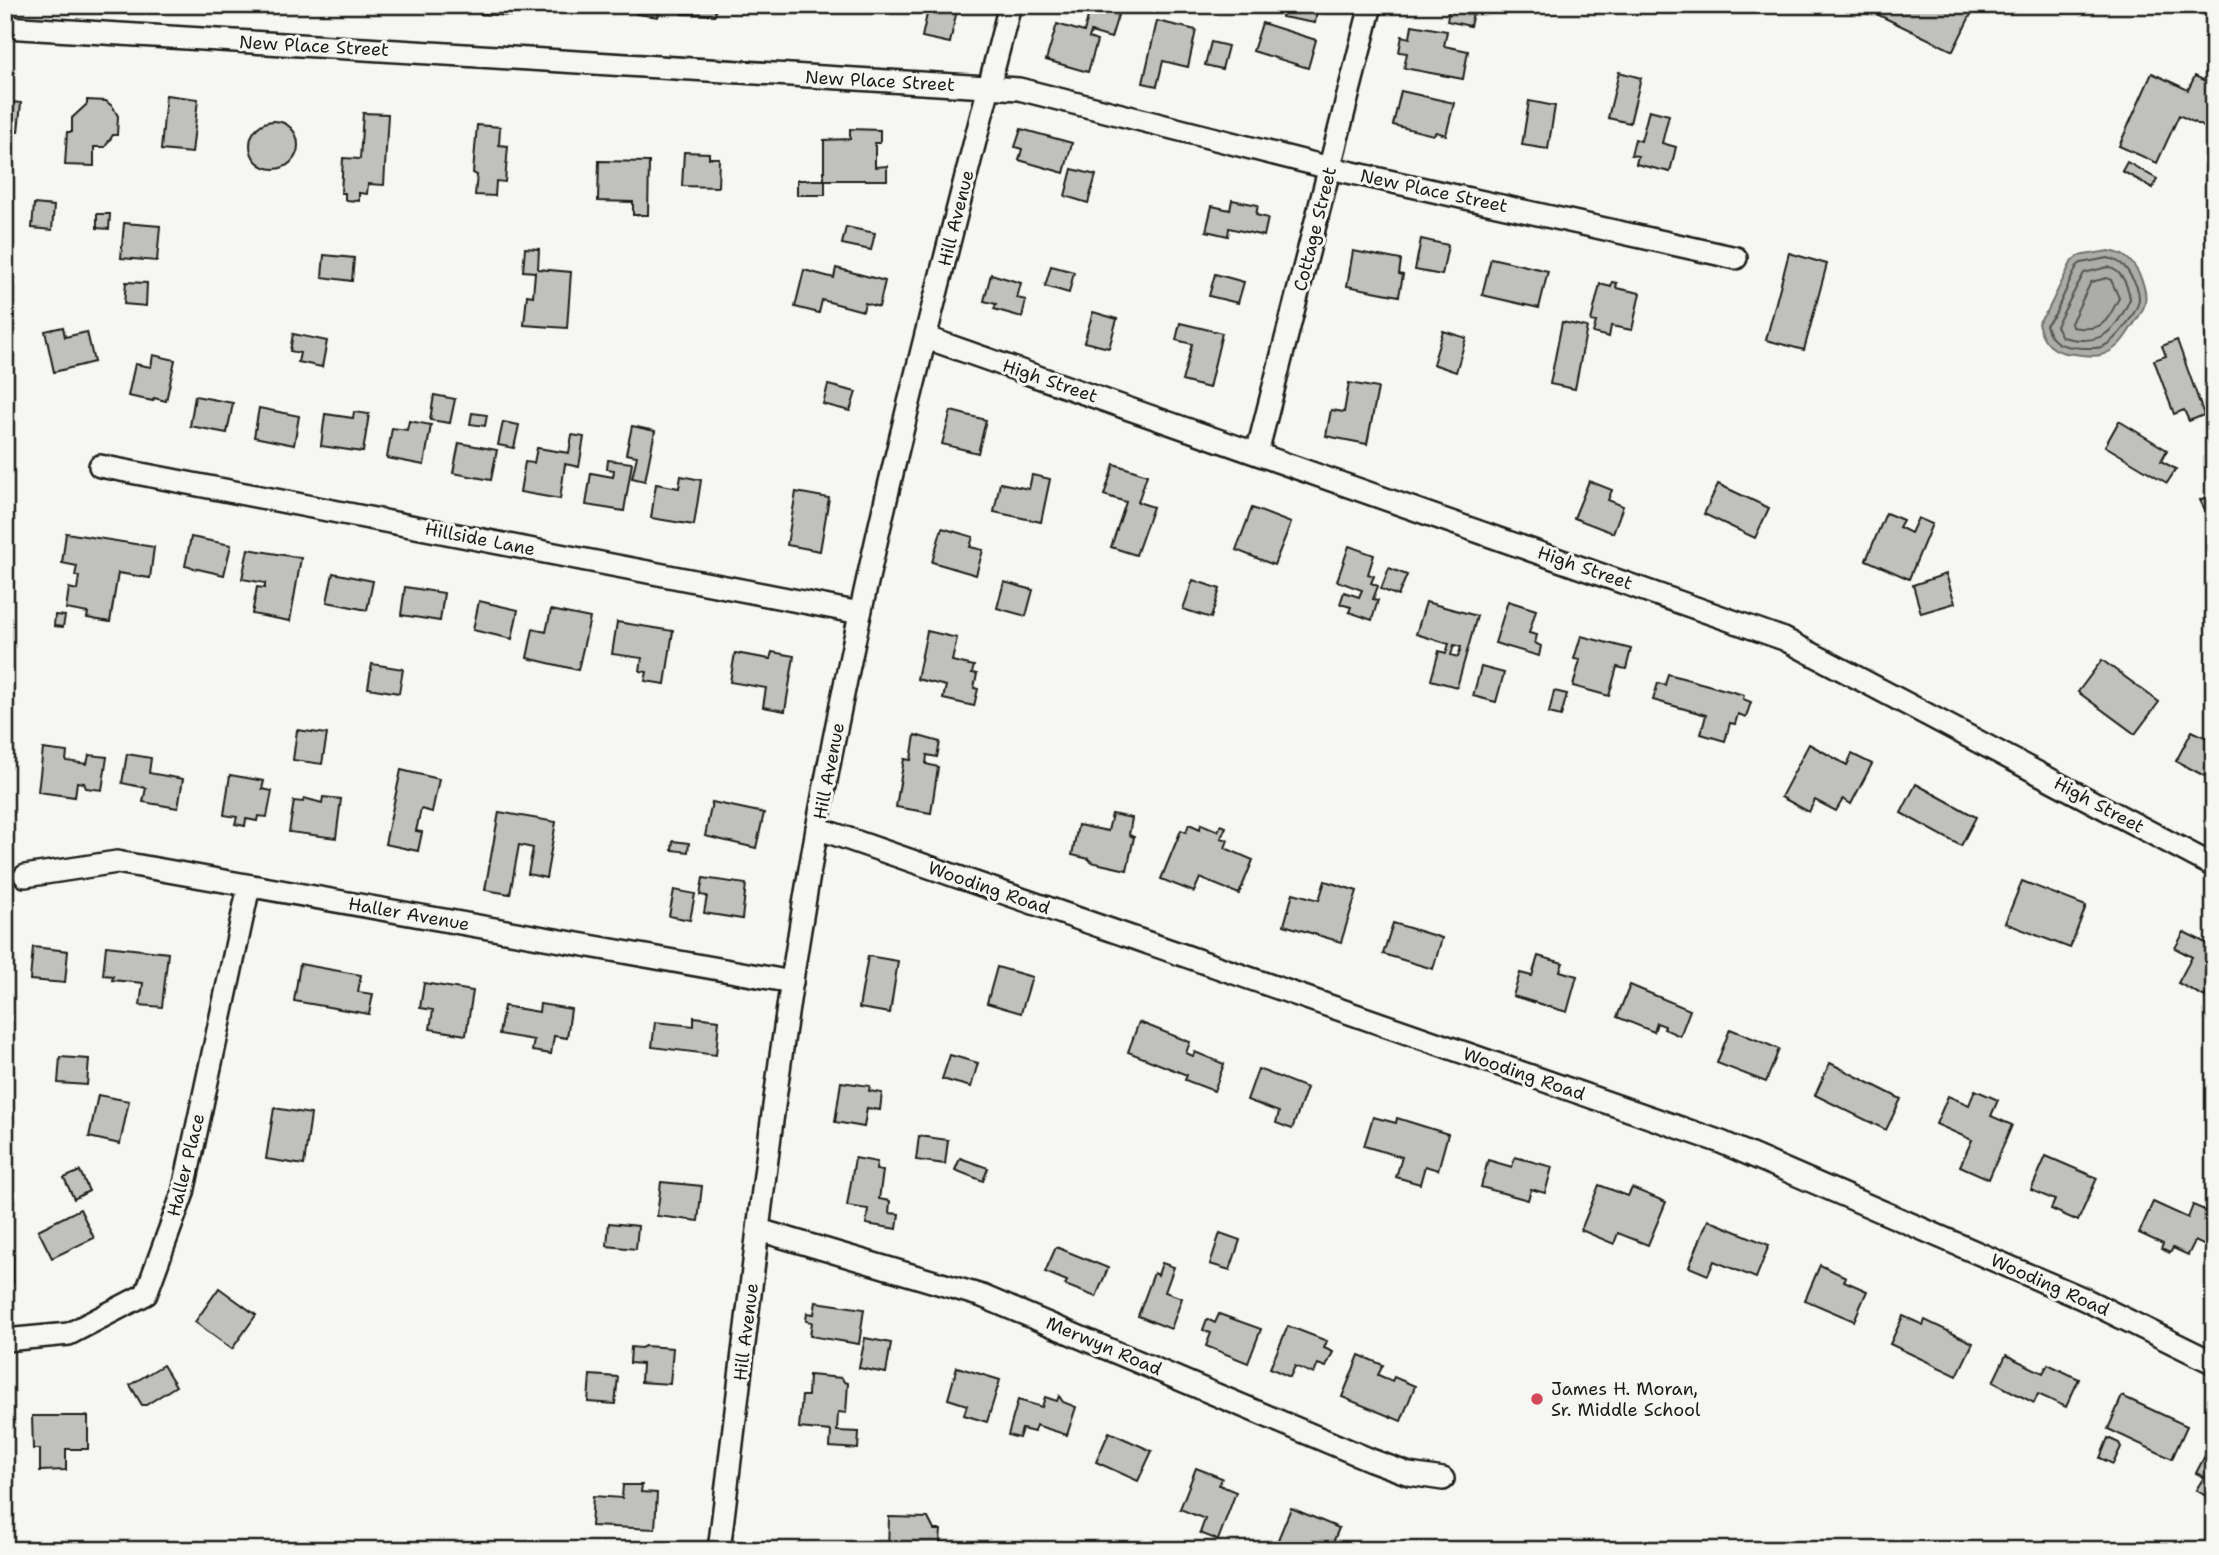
<svg xmlns="http://www.w3.org/2000/svg" width="2219" height="1555" font-family="'Shantell Sans',sans-serif">
	<rect width="100%" height="100%" fill="#f6f6f2"/>
	<filter id="ink" filterUnits="userSpaceOnUse"><feTurbulence type="fractalNoise" baseFrequency=".0143" numOctaves="2"/><feDisplacementMap in="SourceGraphic" scale="14" xChannelSelector="R" yChannelSelector="G"/><feConvolveMatrix kernelMatrix="1 2 1 2 8 2 1 2 1" color-interpolation-filters="sRGB"/></filter>
	<g filter="url(#ink)">
		<path fill="#acaca9" stroke="#727271" stroke-width="2" d="M2109,251c5,1 11,2 15,5 13,8 24,33 21,47 -2,10 -11,20 -16,28 -7,11 -14,20 -28,24 -8,2 -18,0 -27,-1 -20,-1 -31,-10 -36,-31l10,-13 24,-49 6,-5z"/>
		<g fill="none" stroke-linecap="round" stroke-linejoin="round">
			<g stroke="#565654" stroke-width="2">
				<path d="M2108,258c13,3 18,9 24,20 4,6 7,13 7,20 0,13 -23,42 -35,48 -7,3 -13,2 -21,2 -19,-1 -32,-3 -37,-23l9,-11 22,-48 4,-3z"/>
				<path d="M2108,267c14,4 20,19 22,32 -15,34 -30,48 -68,38l-6,-11 28,-53z"/>
				<path d="M2107,278l4,2 8,18c-13,25 -16,34 -47,29l-1,-4 20,-41z"/>
			</g>
		</g>
		<g fill="#c0c0bd" stroke="#1c1c1c" stroke-width="2" fill-rule="evenodd">
			<path d="M480,5h32l-1,11 -31,-2z"/>
			<path d="M637,5h23l-2,12 -22,-3z"/>
			<path d="M682,5h34l-1,10 -33,-1z"/>
			<path d="M929,5h29l-8,38 -28,-6z"/>
			<path d="M1091,5l28,7 -8,26 -20,-6 -2,6 8,3 -9,31 -42,-12 11,-36 27,8z"/>
			<path d="M1284,5h34l-3,18 -33,-6z"/>
			<path d="M1450,5h25l-5,21 -23,-5z"/>
			<path d="M1858,5h116l1,1 -22,45z"/>
			<path d="M1157,21l39,9 -8,37 -25,-6 -6,25 -14,-3z"/>
			<path d="M1262,23l54,17 -8,28 -55,-17z"/>
			<path d="M1412,25l35,6 -3,15 24,5 -5,28 -59,-11 3,-15 -8,-1 3,-16 8,2z"/>
			<path d="M1211,42l17,4 -6,23 -17,-4z"/>
			<path d="M1619,72l22,6 -11,45 -22,-5z"/>
			<path d="M2152,73l36,17 7,-14 19,9v47l-35,-17 -22,48 -38,-17z"/>
			<path d="M1401,91l53,12 -8,32 -10,-3 -3,3 -40,-10z"/>
			<path d="M166,95l32,4 -6,54 -31,-3z"/>
			<path d="M87,100l19,1 7,6 5,9 -1,19h-4l-8,12h-11v19l-29,-1 2,-33h5v-14l15,-14z"/>
			<path d="M5,101l16,2 -3,29 -13,-1z"/>
			<path d="M1529,101l26,5 -7,43 -26,-4z"/>
			<path d="M1649,110l20,5 -7,28 14,4 -6,25 -34,-8 2,-8 -7,-1 4,-16 6,2z"/>
			<path d="M363,113l25,1 -4,71 -16,-1 -1,10 -8,-1v8l-14,-1v-7h-4l2,-35 17,1z"/>
			<circle cx="274" cy="145" r="24"/>
			<path d="M477,125l23,2 -1,18 9,1 -3,36 -9,-1 -1,15 -20,-1 2,-20 -4,-2z"/>
			<path d="M850,129l30,1v13h-5v24l12,-1v14h-62v15h-28v-15h27v-40l26,-1z"/>
			<path d="M1021,129l51,14 -8,30 -45,-13 3,-11 -7,-2z"/>
			<path d="M684,152l25,1v5h10l-1,29 -36,-1z"/>
			<path d="M599,161l50,1 -1,53h-15v-13l-35,-1z"/>
			<path d="M2127,162l30,17 -4,9 -31,-17z"/>
			<path d="M1072,169l24,6 -8,28 -23,-7z"/>
			<path d="M1232,200l26,5 -2,10 12,3 -4,18 -35,-8 -1,8 -22,-5 6,-25 18,4z"/>
			<path d="M34,204l20,2 -2,24 -20,-2z"/>
			<path d="M97,214h13l-1,15 -12,-1z"/>
			<path d="M124,223l36,3 -3,35 -36,-3z"/>
			<path d="M846,227l29,6 -4,17 -29,-6z"/>
			<path d="M1421,239l27,6 -6,30 -27,-5z"/>
			<path d="M525,248l14,1 -1,20 33,3 -4,56 -43,-3 3,-30 6,1 2,-24 -12,-1z"/>
			<path d="M1353,251l48,9 -2,14 4,1 -4,21 -52,-10z"/>
			<path d="M1789,253l38,11 -23,86 -38,-10z"/>
			<path d="M324,255l30,3 -2,23 -30,-4z"/>
			<path d="M1491,258l57,13 -9,37 -57,-13z"/>
			<path d="M1051,266l23,6 -5,21 -24,-7z"/>
			<path d="M836,268l49,13 -6,26 -14,-4 -2,8 -41,-11 -3,13 -24,-6 9,-37 30,8z"/>
			<path d="M991,274l30,9 -4,15 9,2 -4,17 -28,-8 2,-5 -12,-3z"/>
			<path d="M1215,274l29,8 -6,21 -29,-7z"/>
			<path d="M126,282l21,1 -1,23 -22,-2z"/>
			<path d="M1612,282l5,1 -1,5 24,5 -8,37 -21,-4 -2,11 -16,-4 3,-11 -5,-1 9,-37 11,3z"/>
			<path d="M1093,312l24,7 -8,29 -25,-6z"/>
			<path d="M1562,322l25,5 -12,62 -25,-5z"/>
			<path d="M1180,323l42,10 -13,55 -27,-7 10,-37 -16,-4z"/>
			<path d="M63,327l2,10 22,-5 7,30 -40,10 -9,-41z"/>
			<path d="M1443,331l23,7 -10,34 -23,-8z"/>
			<path d="M293,334l34,7 -5,26 -24,-5 2,-9 -10,-2z"/>
			<path d="M2177,340l27,75 -15,6 -5,-11 -10,4 -20,-54 12,-4 -4,-10z"/>
			<path d="M153,355l22,5 -9,41 -12,-3 -1,3 -25,-5 7,-32 16,3z"/>
			<path d="M1349,383l29,5 -11,56 -41,-8 5,-26 13,2z"/>
			<path d="M828,385l28,7 -6,19 -27,-7z"/>
			<path d="M434,395l21,4 -5,24 -20,-3z"/>
			<path d="M195,396l38,7 -6,30 -37,-7z"/>
			<path d="M259,408l40,8 -5,29 -40,-8z"/>
			<path d="M951,411l35,9 -8,33 -36,-9z"/>
			<path d="M354,412l15,2 -6,38 -42,-6 4,-32 28,4z"/>
			<path d="M472,413l15,2 -2,11 -15,-2z"/>
			<path d="M409,421l22,4 -7,40 -37,-7 5,-30 15,2z"/>
			<path d="M2119,421l48,29 -6,11 15,8 -9,14 -62,-37z"/>
			<path d="M503,422l16,3 -5,23 -16,-3z"/>
			<path d="M632,426l23,5 -10,50 -13,-3 5,-22 -11,-2z"/>
			<path d="M572,435l12,2 -5,30 -14,-3 -5,35 -40,-7 5,-30 9,1 3,-15 32,5z"/>
			<path d="M459,443l38,7 -6,30 -38,-7z"/>
			<path d="M608,460l24,3 -8,48 -38,-6 5,-32 22,4 1,-7 -7,-1z"/>
			<path d="M1114,464l33,11 -9,27 15,5 -17,48 -25,-8 15,-45 -22,-7z"/>
			<path d="M1032,475l18,4 -9,43 -47,-10 6,-29 29,6z"/>
			<path d="M681,476l20,4 -7,45 -43,-7 5,-34 23,4z"/>
			<path d="M1589,481l23,9 -4,10 15,6 -10,27 -39,-15z"/>
			<path d="M1718,484l51,24 -14,30 -51,-24z"/>
			<path d="M796,492l33,6 -9,53 -33,-6z"/>
			<path d="M2214,493v18l-7,3 -7,-14z"/>
			<path d="M1252,508l39,15 -17,42 -38,-15z"/>
			<path d="M1886,513l17,7 -4,7 12,6 7,-15 14,6 -23,55 -43,-19z"/>
			<path d="M942,528l31,9 -3,10 13,3 -7,25 -44,-13z"/>
			<path d="M66,533l88,14 -4,31 -32,-5 -8,49 -23,-4 1,-5 -22,-4 3,-21 8,2 2,-14h-4l2,-10 -15,-3z"/>
			<path d="M191,537l40,8 -7,30 -39,-9z"/>
			<path d="M1349,546l25,9 -6,19 6,2 -3,7 7,3 -5,13 5,1 -6,20 -23,-8 2,-5 -11,-3 4,-12 15,5 3,-7 -25,-9z"/>
			<path d="M248,549l53,9 -11,63 -38,-7 5,-27 8,1v-5l-23,-4z"/>
			<path d="M1389,568l18,7 -9,21 -17,-7z"/>
			<path d="M333,573l40,8 -6,29 -40,-8z"/>
			<path d="M1946,574l9,29 -34,10 -8,-28z"/>
			<path d="M1193,580l27,9 -9,29 -28,-9z"/>
			<path d="M1004,582l29,8 -7,26 -29,-8z"/>
			<path d="M405,587l39,6 -4,28 -39,-6z"/>
			<path d="M479,601l39,9 -6,29 -39,-9z"/>
			<path d="M1508,601l28,9 -7,23 8,2 -2,8 6,3 -2,10 -44,-13z"/>
			<path d="M1426,602l51,14 -20,71 -26,-7 8,-29 7,2 3,-9 -33,-10zM1454,645l7,2 -3,10 -7,-2z"/>
			<path d="M551,610l39,8 -12,52 -51,-12 6,-29 13,3z"/>
			<path d="M55,615l10,1 -2,11 -9,-1z"/>
			<path d="M617,622l56,9 -8,53 -20,-3 2,-9 -7,-1 2,-13 -30,-4z"/>
			<path d="M927,631l30,7 -5,23 22,5 -2,7 5,1 -3,14 4,1 -4,17 -31,-7 3,-13 -29,-7z"/>
			<path d="M1581,636l50,13 -5,20 -9,-2 -8,29 -36,-10 7,-26 -6,-1z"/>
			<path d="M772,652l22,4 -9,55 -22,-4 3,-19 -36,-6 5,-29 35,6z"/>
			<path d="M2102,660l57,42 -24,32 -57,-42z"/>
			<path d="M372,664l31,5 -4,24 -31,-5z"/>
			<path d="M1481,667l23,6 -8,29 -23,-6z"/>
			<path d="M1668,674l76,21 -1,4 8,3 -5,15 -8,-3 -3,10 -5,-1 -5,18 -24,-7 5,-19 -53,-15 5,-17 7,2z"/>
			<path d="M1554,691l13,3 -6,22 -12,-3z"/>
			<path d="M297,730l30,4 -5,30 -29,-4z"/>
			<path d="M2192,731l19,9 3,-5v46l-38,-20z"/>
			<path d="M915,735l25,7 -3,15 -10,-2 -1,9 12,3 -7,46 -35,-6 8,-48 7,1z"/>
			<path d="M1809,744l38,21 5,-11 20,10 -21,40 -8,-5 -7,12 -21,-11 -6,12 -28,-15z"/>
			<path d="M43,749l24,3 -1,9 21,3 2,-9 18,2 -5,33 -16,-2 -2,-5 -7,-1 -2,15 -37,-5z"/>
			<path d="M127,754l24,4 -2,15 34,6 -5,29 -35,-6 3,-14 -24,-5z"/>
			<path d="M401,770l38,9 -7,33 -11,-3 -5,22 6,1 -4,19 -33,-7z"/>
			<path d="M230,775l34,6 -2,8 10,2 -5,26 -9,-1 -1,5 -11,-2 -1,7 -10,-2 2,-7 -13,-2z"/>
			<path d="M1916,784l60,33 -15,29 -60,-33z"/>
			<path d="M323,797l18,2 -5,39 -47,-6 5,-31 9,1 1,-4 18,5z"/>
			<path d="M712,802l52,11 -8,35 -51,-12z"/>
			<path d="M499,812l57,10 -10,56 -18,-4 5,-26 -14,-3 -9,49 -25,-4z"/>
			<path d="M1112,814l20,4 -3,17 5,2 -7,33 -36,-8 -2,-3 -17,-4 6,-30 30,6z"/>
			<path d="M1189,824l11,5 1,-5 17,7 3,-6 5,2 -5,11 7,2 -3,8 28,12 -14,34 -39,-16 -6,14 -33,-13 20,-49 5,2z"/>
			<path d="M673,841l16,2 -1,9 -16,-2z"/>
			<path d="M703,878l43,6 -4,35 -38,-6 3,-17 -7,-1z"/>
			<path d="M1325,881l32,10 -16,51 -57,-17 9,-32 26,7z"/>
			<path d="M2022,881l64,25 -16,42 -65,-25z"/>
			<path d="M674,890l21,4 -5,26 -21,-4z"/>
			<path d="M1393,923l49,15 -9,31 -50,-15z"/>
			<path d="M2184,932l30,15v33l-9,17 -27,-14 14,-26 -17,-9z"/>
			<path d="M106,946l62,7 -6,54 -22,-2 3,-22 -31,-3 1,-4 -10,-1z"/>
			<path d="M33,947l35,4 -3,32 -35,-3z"/>
			<path d="M868,956l30,5 -8,52 -31,-5z"/>
			<path d="M1538,956l25,7 -3,8 17,5 -10,36 -54,-16 7,-23 12,3z"/>
			<path d="M300,964l61,11 -3,17 15,2 -4,20 -75,-13z"/>
			<path d="M997,967l35,10 -11,36 -34,-10z"/>
			<path d="M424,983l49,8 -7,44 -36,-6 3,-19 -13,-2z"/>
			<path d="M1630,985l60,25 -10,26 -16,-7 1,-3 -8,-3 -3,9 -37,-15z"/>
			<path d="M540,1004l31,5 -4,29 -13,-2 -3,18 -19,-3 2,-11 -35,-6 5,-28 35,6z"/>
			<path d="M694,1017l25,3 -3,35 -64,-8 3,-25 39,4z"/>
			<path d="M1139,1022l51,20 -4,11 7,3 2,-4 29,12 -10,27 -29,-11 2,-5 -59,-23z"/>
			<path d="M1730,1029l49,20 -13,33 -49,-19z"/>
			<path d="M950,1055l28,8 -7,24 -29,-8z"/>
			<path d="M60,1057l29,2 -2,26 -29,-2z"/>
			<path d="M1830,1063l71,36 -15,31 -71,-35z"/>
			<path d="M1258,1069l49,19 -15,41 -16,-6 3,-11 -32,-12z"/>
			<path d="M841,1082l29,4 -1,5 13,2 -2,17 -13,-2 -3,19 -29,-5z"/>
			<path d="M1975,1090l23,10 -7,16 21,9 -23,54 -29,-13 12,-26 -36,-16 12,-28 21,9z"/>
			<path d="M98,1095l31,6 -9,43 -31,-7z"/>
			<path d="M274,1108l37,6 -7,51 -38,-6z"/>
			<path d="M1373,1117l23,6 1,-5 51,16 -10,36 -13,-4 -5,18 -24,-7 6,-20 -38,-11z"/>
			<path d="M919,1136l29,4 -3,24 -29,-4z"/>
			<path d="M2046,1156l51,22 -19,43 -27,-12 4,-9 -24,-10z"/>
			<path d="M1515,1157l37,10 -7,26 -14,-4 -3,11 -47,-13 7,-27 24,7z"/>
			<path d="M855,1158l22,4 -1,8 7,1 -4,28 11,2 -1,12 10,1 -2,15 -31,-5 2,-15 -21,-3z"/>
			<path d="M960,1158l28,10 -5,13 -28,-11z"/>
			<path d="M80,1171l9,20 -15,8 -10,-21z"/>
			<path d="M661,1182l41,4 -4,35 -41,-5z"/>
			<path d="M1599,1185l29,11 4,-8 34,14 -18,43 -30,-12 -4,11 -33,-14z"/>
			<path d="M2153,1202l35,16 5,-13 21,9v36l-19,-9 -7,14 -15,-7 -3,5 -9,-4 2,-5 -24,-11z"/>
			<path d="M80,1209l14,29 -42,20 -14,-28z"/>
			<path d="M1708,1220l61,25 -13,33 -42,-17 -6,14 -19,-8z"/>
			<path d="M609,1223l29,3 -2,23 -29,-3z"/>
			<path d="M1220,1233l20,7 -10,30 -20,-6z"/>
			<path d="M1056,1247l52,21 -12,29 -31,-12 2,-4 -22,-9z"/>
			<rect x="5" y="1254" width="8" height="29"/>
			<path d="M1162,1263l12,4 -9,25 17,6 -11,31 -33,-13 16,-43 4,2z"/>
			<path d="M1820,1265l26,12 -2,4 23,10 -13,30 -49,-21z"/>
			<path d="M219,1288l37,27 -24,34 -37,-27z"/>
			<path d="M816,1302l48,7 -5,35 -49,-8 2,-14 -6,-1 1,-8 7,1z"/>
			<path d="M1219,1314l42,15 -13,34 -42,-17 5,-13 -8,-3 4,-11 8,4z"/>
			<path d="M1903,1316l20,9 2,-5 48,23 -16,33 -67,-32z"/>
			<path d="M1288,1326l39,15 -3,7 9,4 -7,15 -8,-3 -4,10 -19,-8 -5,11 -20,-9z"/>
			<path d="M865,1338l26,5 -5,30 -27,-5z"/>
			<path d="M645,1346l28,2 -3,36 -29,-2 1,-18 -12,-1 1,-16 10,1z"/>
			<path d="M1359,1355l24,10 -5,10 14,6 2,-4 21,9 -14,35 -59,-24z"/>
			<path d="M2006,1355l37,18 5,-9 31,15 -13,28 -28,-13 -4,9 -41,-21z"/>
			<path d="M163,1365l13,21 -30,19h-4l-12,-20z"/>
			<path d="M957,1367l43,13 -13,42 -23,-7 3,-10 -19,-6z"/>
			<path d="M590,1375l28,2 -3,27 -27,-2z"/>
			<path d="M809,1375l33,3 2,4 4,1 -2,30 -8,-1 -1,19 22,1 -1,17 -28,-2 1,-16 -32,-3 3,-32h6z"/>
			<path d="M1059,1396l4,6 13,5 -9,28 -31,-10 -2,7 -12,-3 -3,9 -11,-3 10,-35 24,7 3,-10 12,4z"/>
			<path d="M2122,1396l65,30 -15,33 -64,-30z"/>
			<path d="M32,1416h56v33h-22v21l-26,1v-22h-7z"/>
			<path d="M1109,1432l43,19 -14,30 -42,-19z"/>
			<path d="M2108,1438l11,5 2,4 -8,17 -13,-6z"/>
			<path d="M2209,1448l5,3v50l-18,-11 8,-13 -8,-4z"/>
			<path d="M1196,1468l26,10 -3,7 17,7 -18,48 -18,-7 5,-14 -25,-10z"/>
			<path d="M623,1485h19l-1,7 16,1 -2,36 -64,-3 2,-30 29,2z"/>
			<path d="M1291,1508l48,20 -9,22h-35l-18,-8z"/>
			<path d="M889,1517l39,1 6,12h7l-1,12 11,1 -1,7h-62z"/>
		</g>
		<g fill="none" stroke-linecap="round" stroke-linejoin="round">
			<g stroke="#1c1c1c" stroke-width="26">
				<g id="street">
					<path d="M5,27l1014,62 311,79 406,90"/>
					<path d="M927,338l857,301 430,227"/>
					<path d="M1257,453l114,-448"/>
					<path d="M100,466l760,147"/>
					<path d="M817,828l904,314 363,157 130,64"/>
					<path d="M25,876l92,-14 675,120"/>
					<path d="M759,1230l223,66 389,164 38,14 34,5"/>
					<path d="M5,1340l64,-6 77,-40 37,-101 66,-307"/>
					<path d="M719,1550c30,-241 55,-482 98,-721 50,-278 123,-551 193,-824"/>
				</g>
			</g>
			<use href="#street" stroke="#f6f6f2" stroke-width="21"/>
		</g>
	</g>
	<circle fill="#d1495b" stroke="#f6f6f2" stroke-width="2.5" cx="1537" cy="1399" r="7"/>
	<g text-anchor="middle" stroke-width="6" stroke-linejoin="round" paint-order="stroke">
		<g font-size="18" fill="#1c1c1c" stroke="#f6f6f2">
			<text transform="translate(314 46) rotate(3)" y="6">New Place Street</text>
			<text transform="translate(880 81) rotate(3)" y="6">New Place Street</text>
			<text transform="translate(1434 191) rotate(12)" y="6">New Place Street</text>
			<text transform="translate(956 218) rotate(-76)" y="6">Hill Avenue</text>
			<text transform="translate(1315 229) rotate(-76)" y="6">Cottage Street</text>
			<text transform="translate(1050 381) rotate(19)" y="6">High Street</text>
			<text transform="translate(480 539) rotate(11)" y="6">Hillside Lane</text>
			<text transform="translate(1585 568) rotate(19)" y="6">High Street</text>
			<text transform="translate(829 771) rotate(-79)" y="6">Hill Avenue</text>
			<text transform="translate(2099 805) rotate(28)" y="6">High Street</text>
			<text transform="translate(989 888) rotate(19)" y="6">Wooding Road</text>
			<text transform="translate(409 914) rotate(10)" y="6">Haller Avenue</text>
			<text transform="translate(1524 1074) rotate(19)" y="6">Wooding Road</text>
			<text transform="translate(186 1165) rotate(-76)" y="6">Haller Place</text>
			<text transform="translate(2050 1285) rotate(24)" y="6">Wooding Road</text>
			<text transform="translate(746 1332) rotate(-83)" y="6">Hill Avenue</text>
			<text transform="translate(1104 1346) rotate(23)" y="6">Merwyn Road</text>
		</g>
		<g font-size="18" fill="#1c1c1c" stroke="#f6f6f2" text-anchor="start">
			<text x="1551" y="1395">James H. Moran,<tspan x="1551" dy="21">Sr. Middle School</tspan></text>
		</g>
	</g>
	<rect width="2219" height="1555" fill="none" stroke="#f6f6f2" stroke-width="28"/>
	<rect x="14" y="14" width="2191" height="1527" fill="none" stroke="#1c1c1c" stroke-width="2.5" filter="url(#ink)"/>
</svg>
